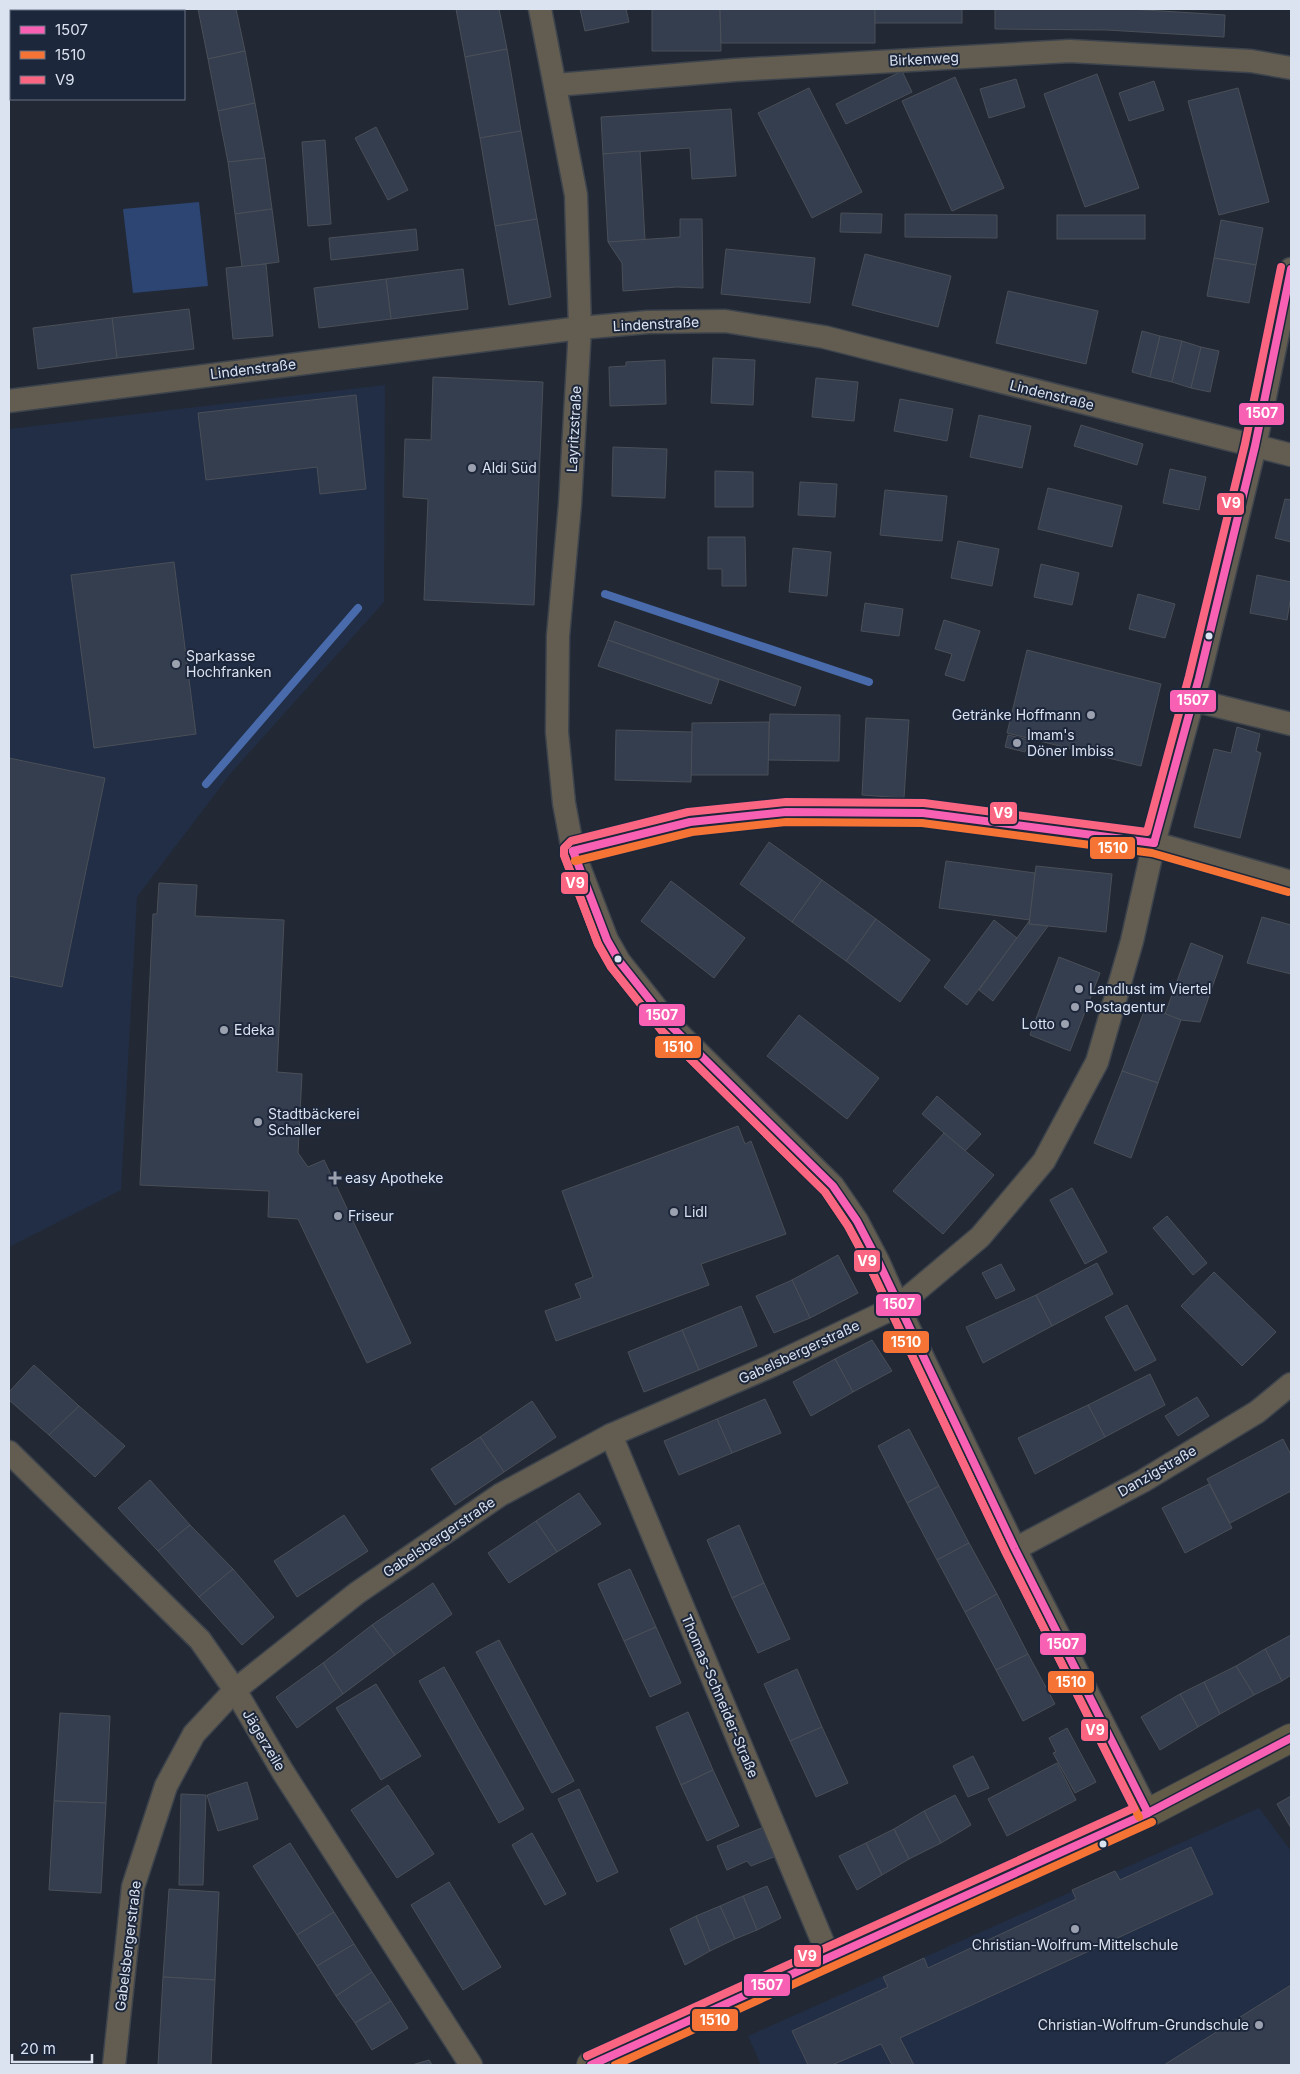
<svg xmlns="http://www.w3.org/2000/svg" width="1300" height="2074" font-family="Inter,sans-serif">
	<rect width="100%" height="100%" fill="#232934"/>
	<g fill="#212e45">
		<path d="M385,385l-1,217 -153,171 -94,124 -16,293 -112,57v-818z"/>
		<path d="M1259,1808l32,43v214h-530l-13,-29z"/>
	</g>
	<path fill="#2d4572" d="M199,202l9,84 -75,7 -10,-84z"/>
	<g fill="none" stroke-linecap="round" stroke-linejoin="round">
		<g stroke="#496bac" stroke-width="8">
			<path d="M605,594l264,88"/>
			<path d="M206,784l152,-176"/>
		</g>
	</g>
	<g fill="#353e4e" stroke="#4a4f58">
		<path d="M9,9h28l-11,2h-15v4h-2z"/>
		<rect x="38" y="9" width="70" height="2"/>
		<path d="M198,9h38l9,42 -37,8z"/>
		<path d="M456,9h43l8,40 -42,8z"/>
		<path d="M580,9h46l3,13 -44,9z"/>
		<path d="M652,9h68l1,42h-69z"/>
		<path d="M720,9h155v34h-154z"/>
		<rect x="875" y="9" width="87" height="14"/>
		<path d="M995,9h135l95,6 -1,22 -117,-7 -112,-1z"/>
		<path d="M507,49l14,82 -41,7 -15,-81z"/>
		<path d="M245,51l10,52 -37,8 -10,-52z"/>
		<path d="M902,71l10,21 -66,32 -10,-20z"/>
		<path d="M9,74h2v24l-2,1z"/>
		<path d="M1097,74l42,114 -54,19 -41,-113z"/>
		<path d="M955,77l49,111 -52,23 -50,-110z"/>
		<path d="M1016,79l9,28 -36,11 -9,-29z"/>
		<path d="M1154,81l10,29 -35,11 -10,-28z"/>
		<path d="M809,88l53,104 -50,26 -54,-105z"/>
		<path d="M1238,88l31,114 -50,13 -31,-114z"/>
		<path d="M255,103l10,55 -37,4 -10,-51z"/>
		<path d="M731,109l5,67 -44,3 -2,-31 -87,6 -2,-37z"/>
		<path d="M376,127l32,63 -20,10 -33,-62z"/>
		<path d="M521,131l16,88 -42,7 -15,-88z"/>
		<path d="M325,140l6,84 -23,2 -6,-84z"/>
		<path d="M640,151l5,89 -37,2 -5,-88z"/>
		<path d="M265,158l7,51 -37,5 -7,-52z"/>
		<path d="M272,209l7,53 -37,5 -7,-53z"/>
		<path d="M841,213l41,1 -1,19 -41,-1z"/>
		<path d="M905,214l92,1v23l-92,-1z"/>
		<rect x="1057" y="215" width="88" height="24"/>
		<path d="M537,219l14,78 -42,8 -14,-79z"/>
		<path d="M680,219h22l1,69 -26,-1 -54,4 -1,-28 -14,-21 72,-5z"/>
		<path d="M1221,220l42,8 -7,37 -42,-7z"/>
		<path d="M416,229l2,21 -87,10 -2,-22z"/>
		<path d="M726,249l89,9 -5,45 -89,-9z"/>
		<path d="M865,254l86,22 -13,51 -86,-22z"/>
		<path d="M1214,258l42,7 -7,38 -42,-7z"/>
		<path d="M266,264l7,72 -40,3 -7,-71z"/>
		<path d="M463,269l5,40 -77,10 -5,-40z"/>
		<path d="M386,279l5,40 -72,9 -5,-40z"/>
		<path d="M1008,291l90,20 -12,53 -90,-21z"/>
		<path d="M189,309l5,40 -77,9 -5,-40z"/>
		<path d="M112,318l5,40 -79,11 -5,-41z"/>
		<path d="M1142,331l18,5 -10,41 -18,-5z"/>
		<path d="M1160,336l22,5 -10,41 -22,-5z"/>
		<path d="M1182,341l19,6 -10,41 -19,-6z"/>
		<path d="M1201,347l18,4 -9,41 -19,-4z"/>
		<path d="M713,358l42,2 -2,45 -42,-2z"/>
		<path d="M665,360l1,44 -56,2 -1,-39 17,-1v-4z"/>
		<path d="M433,377l110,5 -9,223 -110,-5 4,-101 -25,-2 2,-58 26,1z"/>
		<path d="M816,378l42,4 -4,39 -42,-4z"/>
		<path d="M356,395l10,94 -46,5 -3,-27 -111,13 -8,-67z"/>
		<path d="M900,399l53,10 -6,32 -53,-10z"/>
		<path d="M979,415l52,11 -9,42 -52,-11z"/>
		<path d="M1081,425l62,19 -6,21 -63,-19z"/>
		<path d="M613,447l54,2 -2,49 -53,-2z"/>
		<path d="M1170,469l36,8 -7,33 -36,-7z"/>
		<path d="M715,471l38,1v35h-38z"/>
		<path d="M800,482l37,2 -2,33 -37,-2z"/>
		<path d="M1048,488l74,18 -10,41 -74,-18z"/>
		<path d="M885,490l62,6 -5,45 -62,-6z"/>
		<path d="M1285,499l6,1v42l-16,-4z"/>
		<path d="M708,537h37l1,49h-24v-17h-14z"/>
		<path d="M958,541l41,8 -7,37 -41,-8z"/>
		<path d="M793,548l38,4 -4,44 -38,-4z"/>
		<path d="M174,562l22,172 -102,14 -23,-173z"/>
		<path d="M1041,564l38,9 -7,32 -38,-8z"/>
		<path d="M1257,575l34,7v14l-4,24 -37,-7z"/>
		<path d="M1138,594l37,10 -10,34 -36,-9z"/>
		<path d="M865,603l38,6 -4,27 -38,-5z"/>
		<path d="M944,620l36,11 -16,50 -19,-6 7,-21 -17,-5z"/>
		<path d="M615,621l186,66 -6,19 -187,-66z"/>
		<path d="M608,640l111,40 -8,24 -113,-38z"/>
		<path d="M1027,650l134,34 -20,82 -134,-33z"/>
		<path d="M770,714l70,1 -1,46 -71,-1z"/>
		<path d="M866,718l43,2 -5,78 -42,-3z"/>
		<path d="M769,722l-1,53h-77l1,-52z"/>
		<path d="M1237,727l23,7 -4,17 5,2 -21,85 -46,-11 20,-78 17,4z"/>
		<path d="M616,730l76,2 -1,50 -76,-2z"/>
		<path d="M1008,735l21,5 -4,12 -20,-5z"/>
		<path d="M9,758l96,20 -43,209 -53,-11z"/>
		<path d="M769,842l53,38 -30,42 -52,-38z"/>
		<path d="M946,861l89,12 -5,47 -91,-12z"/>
		<path d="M1036,866l76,8 -6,58 -77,-8z"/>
		<path d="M822,880l54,39 -30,42 -54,-39z"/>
		<path d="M671,881l74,57 -31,40 -73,-57z"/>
		<path d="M159,883l38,2 -2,31 89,4 -7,152 25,2 -4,79 10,14 16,-7 87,183 -44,20 -69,-144 -30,-2 1,-26 -129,-6 13,-271h4z"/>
		<path d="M1262,917l29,8v49l-44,-11z"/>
		<path d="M876,919l54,41 -30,42 -54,-41z"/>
		<path d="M994,920l23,18 -50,67 -23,-18z"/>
		<path d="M1030,920l-1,4 19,2 -55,75 -14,-11z"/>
		<path d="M1191,943l32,13 -23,66 -19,-2 -16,-6z"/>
		<path d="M1059,957l41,16 -30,78 -40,-16z"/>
		<path d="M1146,1006l35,14 -23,63 -36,-12z"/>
		<path d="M799,1015l80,63 -32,41 -80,-63z"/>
		<path d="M1122,1071l36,12 -27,75 -37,-15z"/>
		<path d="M937,1096l44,38 -16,17 -43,-37z"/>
		<path d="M738,1126l7,18 6,-3 35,93 -85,30 8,21 -153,56 -11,-30 36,-13 -6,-14 18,-7 -31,-86z"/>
		<path d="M944,1133l50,42 -51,59 -50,-43z"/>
		<path d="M1072,1188l35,64 -22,12 -35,-64z"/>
		<path d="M1167,1216l40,47 -14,12 -40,-47z"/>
		<path d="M838,1255l20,38 -48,25 -18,-38z"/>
		<path d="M1097,1263l16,31 -61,32 -16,-31z"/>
		<path d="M1001,1264l14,26 -19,9 -14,-26z"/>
		<path d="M1214,1272l62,60 -34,34 -61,-60z"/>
		<path d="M792,1280l18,38 -36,15 -18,-37z"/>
		<path d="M1036,1295l16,31 -69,37 -17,-36z"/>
		<path d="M1127,1305l29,55 -21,11 -30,-54z"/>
		<path d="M741,1306l16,40 -58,24 -17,-40z"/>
		<path d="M682,1330l17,40 -55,22 -16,-40z"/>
		<path d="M872,1340l20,31 -39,21 -18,-33z"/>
		<path d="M835,1359l18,33 -42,24 -18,-34z"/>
		<path d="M34,1365l45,41 -30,29 -40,-35v-8z"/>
		<path d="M1150,1374l15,31 -60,32 -17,-32z"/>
		<path d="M1197,1397l12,19 -31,20 -13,-20z"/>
		<path d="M765,1399l16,34 -49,20 -15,-34z"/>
		<path d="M532,1401l24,36 -52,35 -24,-35z"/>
		<path d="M1088,1405l17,32 -70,37 -17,-36z"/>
		<path d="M79,1406l46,40 -30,31 -46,-42z"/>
		<path d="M717,1419l15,34 -53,22 -15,-34z"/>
		<path d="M909,1429l30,57 -32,17 -29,-57z"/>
		<path d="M480,1437l24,35 -49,33 -24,-36z"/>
		<path d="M1283,1439l8,16v36l-61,32 -23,-44z"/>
		<path d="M150,1480l40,45 -32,26 -40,-43z"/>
		<path d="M1209,1484l23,44 -47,25 -23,-45z"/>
		<path d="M939,1486l30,57 -32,17 -30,-57z"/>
		<path d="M579,1493l22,31 -44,28 -21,-31z"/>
		<path d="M344,1515l24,36 -71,46 -23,-36z"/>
		<path d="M536,1521l21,31 -48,31 -21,-30z"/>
		<path d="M190,1525l43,44 -34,28 -41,-46z"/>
		<path d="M739,1525l25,58 -32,15 -25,-58z"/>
		<path d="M969,1543l28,51 -32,18 -28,-52z"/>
		<path d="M233,1569l41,48 -32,28 -43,-48z"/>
		<path d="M630,1569l26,58 -32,14 -26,-57z"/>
		<path d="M433,1583l19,31 -57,41 -23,-30z"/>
		<path d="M764,1583l26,56 -32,14 -26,-55z"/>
		<path d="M997,1594l31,60 -32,16 -31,-58z"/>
		<path d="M372,1625l23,30 -52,39 -20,-31z"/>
		<path d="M656,1627l25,56 -31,14 -26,-56z"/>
		<path d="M1291,1635v40l-9,6 -17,-32z"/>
		<path d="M499,1640l75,141 -22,12 -76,-141z"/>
		<path d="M1265,1649l17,32 -28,14 -18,-29z"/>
		<path d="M1028,1654l27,50 -32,17 -27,-51z"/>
		<path d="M323,1663l20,31 -46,34 -21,-31z"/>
		<path d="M1236,1666l18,29 -34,19 -16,-32z"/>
		<path d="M444,1667l80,142 -25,14 -80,-142z"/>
		<path d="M797,1669l25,58 -32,14 -26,-57z"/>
		<path d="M1204,1682l16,32 -22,13 -18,-33z"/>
		<path d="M376,1684l45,72 -40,24 -45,-72z"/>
		<path d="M1180,1694l18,33 -38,23 -19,-33z"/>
		<path d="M688,1712l25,58 -32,15 -25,-58z"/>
		<path d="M60,1713l50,3 -4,87 -52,-2z"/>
		<path d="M822,1727l26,56 -32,14 -26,-56z"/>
		<path d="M1067,1728l29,54 -21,11 -22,-40 3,-1 -7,-14z"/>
		<path d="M973,1756l16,32 -21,9 -15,-31z"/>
		<path d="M1057,1763l19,37 -69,36 -19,-37z"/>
		<path d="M713,1770l26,56 -32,15 -26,-56z"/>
		<path d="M247,1782l11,37 -40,12 -11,-36z"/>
		<path d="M388,1785l46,69 -37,24 -46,-68z"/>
		<path d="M579,1789l39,83 -21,10 -39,-83z"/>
		<path d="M181,1794l25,1 -3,90h-24z"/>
		<path d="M955,1795l16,30 -30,18 -17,-32z"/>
		<path d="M1291,1796v32l-14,-24z"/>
		<path d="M54,1801l52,2 -5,90 -52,-3z"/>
		<path d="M924,1811l17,32 -32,16 -15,-30z"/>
		<path d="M764,1827l12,29 -25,10 -4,-5 -20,9 -10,-24z"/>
		<path d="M894,1829l15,30 -27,16 -16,-32z"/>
		<path d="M532,1833l34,61 -21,11 -33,-60z"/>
		<path d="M290,1843l44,69 -37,23 -44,-69z"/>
		<path d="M866,1843l16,32 -25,15 -18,-34z"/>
		<path d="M1191,1847l22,47 -313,144 14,27h-22l-11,-21 -49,21h-24l-16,-34 96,-44 -5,-10 41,-19 4,10 148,-69 -4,-9 43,-19 5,9z"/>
		<path d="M449,1882l52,85 -38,23 -52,-85z"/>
		<path d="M767,1886l14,32 -24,12 -14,-34z"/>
		<path d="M169,1889l50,3 -4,88 -52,-3z"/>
		<path d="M743,1896l14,34 -22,9 -15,-33z"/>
		<path d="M720,1906l15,33 -25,12 -14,-35z"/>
		<path d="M334,1912l20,32 -37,22 -20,-31z"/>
		<path d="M696,1916l14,35 -25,14 -15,-36z"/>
		<path d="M354,1944l18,28 -36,24 -19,-30z"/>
		<path d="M372,1972l19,29 -36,22 -19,-27z"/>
		<path d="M163,1977l52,3 -4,85h-53z"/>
		<path d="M1291,1985v80h-127z"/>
		<path d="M391,2001l17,27 -36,22 -17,-27z"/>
		<path d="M429,2060l3,5h-20z"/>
	</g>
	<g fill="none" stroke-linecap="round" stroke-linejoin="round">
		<g stroke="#3e444d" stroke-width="25">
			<g id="street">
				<path d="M540,9l36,186 4,133 -10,176 -12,132 -1,96 7,71 9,48 34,89 12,21 50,63 164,162 24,35 21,40 20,45 117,243 133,264"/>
				<path d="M556,85l179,-15 335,-19 181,10 40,7"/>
				<path d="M9,401l571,-73 68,-6 77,-1 99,16 467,118"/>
				<path d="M1193,700l98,24"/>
				<path d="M573,851l117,-29 96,-10 137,1 231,30 137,39"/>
				<path d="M611,1435l218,522"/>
				<path d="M9,1452l191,188 35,50 48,82 188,293"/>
				<path d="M1015,1549l128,-68 114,-69 34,-28"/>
				<path d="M114,2065l19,-178 33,-101 28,-52 41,-44 122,-97 143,-98 111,-60 160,-69 127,-60 82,-69 64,-76 53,-99 35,-121 22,-98 45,-165 56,-232 36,-177"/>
			</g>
		</g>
		<g stroke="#3e444d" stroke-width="30">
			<path id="secondary" d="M591,2065l557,-252 143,-75"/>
		</g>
		<use href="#street" stroke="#625d50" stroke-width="22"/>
		<use href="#secondary" stroke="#625b47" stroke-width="28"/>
		<g stroke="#1c273b" stroke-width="11">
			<g id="bus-1">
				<path d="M1154,843l45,-165 56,-232 36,-177"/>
				<path d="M573,851l34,89 12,21 50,63 164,162 24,35 21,40 137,288 133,264"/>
				<path d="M573,851l117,-29 96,-10 137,1 231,30"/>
				<path d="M591,2065l557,-252 143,-75"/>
			</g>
		</g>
		<g stroke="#1c273b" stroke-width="11">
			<g id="bus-2">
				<path d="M564,855l34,89 13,23 51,64 163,161 23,34 21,39 137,288 133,264"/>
				<path d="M575,861l117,-29 94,-10 136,1 230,30 136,39"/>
				<path d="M615,2065l537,-243"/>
			</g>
		</g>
		<g stroke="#1c273b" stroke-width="11">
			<path id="bus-3" d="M587,2056l547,-248 -128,-255 -137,-288 -21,-39 -23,-34 -163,-161 -51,-64 -13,-23 -34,-89v-7l7,-7 117,-29 98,-10 138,1 223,29 42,-156 56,-232 36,-177"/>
		</g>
		<use href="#bus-1" stroke="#f860b3" stroke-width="8"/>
		<use href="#bus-2" stroke="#f57335" stroke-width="8"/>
		<use href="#bus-3" stroke="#fa6682" stroke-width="8"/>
	</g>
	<g fill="#9ba1ae" stroke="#1c273b" stroke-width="2">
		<circle cx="472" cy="468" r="5"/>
		<circle cx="176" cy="664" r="5"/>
		<circle cx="1091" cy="715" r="5"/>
		<circle cx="1017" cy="743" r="5"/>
		<circle cx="1079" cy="989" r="5"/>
		<circle cx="1075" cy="1007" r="5"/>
		<circle cx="1065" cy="1024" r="5"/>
		<circle cx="224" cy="1030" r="5"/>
		<circle cx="258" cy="1122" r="5"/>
		<path d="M332.5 1170.5h5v5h5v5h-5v5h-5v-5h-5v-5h5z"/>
		<circle cx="674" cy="1212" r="5"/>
		<circle cx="338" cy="1216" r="5"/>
		<circle cx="1075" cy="1929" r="5"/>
		<circle cx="1259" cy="2025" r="5"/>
	</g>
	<g fill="#dbe2f0" stroke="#1c273b" stroke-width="2">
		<circle cx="1209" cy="636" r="4.5"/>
		<circle cx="618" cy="959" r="4.5"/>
		<circle cx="1103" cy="1844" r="4.5"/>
	</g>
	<g text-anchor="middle" stroke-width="4" stroke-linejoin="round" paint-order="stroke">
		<g font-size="14" fill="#dbe2f0" stroke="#1c273b">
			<text transform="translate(924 59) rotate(-3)" y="5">Birkenweg</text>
			<text transform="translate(656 324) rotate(-3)" y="5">Lindenstraße</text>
			<text transform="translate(253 369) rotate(-7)" y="5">Lindenstraße</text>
			<text transform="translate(1052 395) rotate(14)" y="5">Lindenstraße</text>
			<text transform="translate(574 429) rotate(-87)" y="5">Layritzstraße</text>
			<text transform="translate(799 1352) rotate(-25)" y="5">Gabelsbergerstraße</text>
			<text transform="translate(1157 1471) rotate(-30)" y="5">Danzigstraße</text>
			<text transform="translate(439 1537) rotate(-34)" y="5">Gabelsbergerstraße</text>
			<text transform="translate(720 1696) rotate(67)" y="5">Thomas-Schneider-Straße</text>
			<text transform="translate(264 1740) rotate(59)" y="5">Jägerzeile</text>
			<text transform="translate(128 1946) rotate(-83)" y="5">Gabelsbergerstraße</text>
		</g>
		<g font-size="14" fill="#dbe2f0" stroke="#1c273b" text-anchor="start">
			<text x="482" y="473">Aldi Süd</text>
			<text x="186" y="661">Sparkasse<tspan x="186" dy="16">Hochfranken</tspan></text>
			<text x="1081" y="720" text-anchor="end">Getränke Hoffmann</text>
			<text x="1027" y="740">Imam's<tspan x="1027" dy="16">Döner Imbiss</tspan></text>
			<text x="1089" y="994">Landlust im Viertel</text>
			<text x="1085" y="1012">Postagentur</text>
			<text x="1055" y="1029" text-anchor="end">Lotto</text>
			<text x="234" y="1035">Edeka</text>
			<text x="268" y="1119">Stadtbäckerei<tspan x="268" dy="16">Schaller</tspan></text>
			<text x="345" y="1183">easy Apotheke</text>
			<text x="684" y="1217">Lidl</text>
			<text x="348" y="1221">Friseur</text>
			<text x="1075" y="1950" text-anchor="middle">Christian-Wolfrum-Mittelschule</text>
			<text x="1249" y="2030" text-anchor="end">Christian-Wolfrum-Grundschule</text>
		</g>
	</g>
	<g stroke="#1c273b" stroke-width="2">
		<rect x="1238" y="402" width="47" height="24" rx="5" fill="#f860b3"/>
		<rect x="1216" y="492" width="29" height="24" rx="5" fill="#fa6682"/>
		<rect x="1169" y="689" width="48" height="24" rx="5" fill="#f860b3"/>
		<rect x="989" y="801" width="29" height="24" rx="5" fill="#fa6682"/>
		<rect x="1089" y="836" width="47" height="24" rx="5" fill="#f57335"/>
		<rect x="560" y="871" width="29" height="24" rx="5" fill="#fa6682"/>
		<rect x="638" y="1003" width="48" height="24" rx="5" fill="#f860b3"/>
		<rect x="654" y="1035" width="48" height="24" rx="5" fill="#f57335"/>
		<rect x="853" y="1249" width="28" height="24" rx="5" fill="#fa6682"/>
		<rect x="875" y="1293" width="47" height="24" rx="5" fill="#f860b3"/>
		<rect x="882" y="1330" width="48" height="24" rx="5" fill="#f57335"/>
		<rect x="1039" y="1632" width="48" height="24" rx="5" fill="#f860b3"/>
		<rect x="1047" y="1670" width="48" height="24" rx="5" fill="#f57335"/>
		<rect x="1080" y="1718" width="29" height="24" rx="5" fill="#fa6682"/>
		<rect x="793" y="1944" width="29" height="24" rx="5" fill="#fa6682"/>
		<rect x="743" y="1973" width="48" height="24" rx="5" fill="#f860b3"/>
		<rect x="691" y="2008" width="48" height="24" rx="5" fill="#f57335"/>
	</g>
	<g font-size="14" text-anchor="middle" font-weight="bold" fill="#fff">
		<text x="1262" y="418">1507</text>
		<text x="1231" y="508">V9</text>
		<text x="1193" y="705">1507</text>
		<text x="1003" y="818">V9</text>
		<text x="1113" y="853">1510</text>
		<text x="575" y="888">V9</text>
		<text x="662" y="1020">1507</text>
		<text x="678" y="1052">1510</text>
		<text x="867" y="1266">V9</text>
		<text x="899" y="1309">1507</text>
		<text x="906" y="1347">1510</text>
		<text x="1063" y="1649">1507</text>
		<text x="1071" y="1687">1510</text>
		<text x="1095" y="1735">V9</text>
		<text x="807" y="1961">V9</text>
		<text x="767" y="1990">1507</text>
		<text x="715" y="2025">1510</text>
	</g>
	<rect width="1300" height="2074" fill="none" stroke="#dbe2f0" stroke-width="20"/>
	<rect x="10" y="10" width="175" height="90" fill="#1c273b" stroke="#687283"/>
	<rect x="20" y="26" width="25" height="8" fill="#f860b3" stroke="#687283"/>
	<text x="55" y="35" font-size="15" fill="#dbe2f0">1507</text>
	<rect x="20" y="51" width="25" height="8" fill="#f57335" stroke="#687283"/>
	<text x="55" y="60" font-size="15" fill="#dbe2f0">1510</text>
	<rect x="20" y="76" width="25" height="8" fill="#fa6682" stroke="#687283"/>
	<text x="55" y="85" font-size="15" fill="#dbe2f0">V9</text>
	<path d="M12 2054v8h80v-8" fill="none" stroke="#dbe2f0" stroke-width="2.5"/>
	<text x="20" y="2054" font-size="15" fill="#dbe2f0" stroke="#1c273b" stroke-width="4" paint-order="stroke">20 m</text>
</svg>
